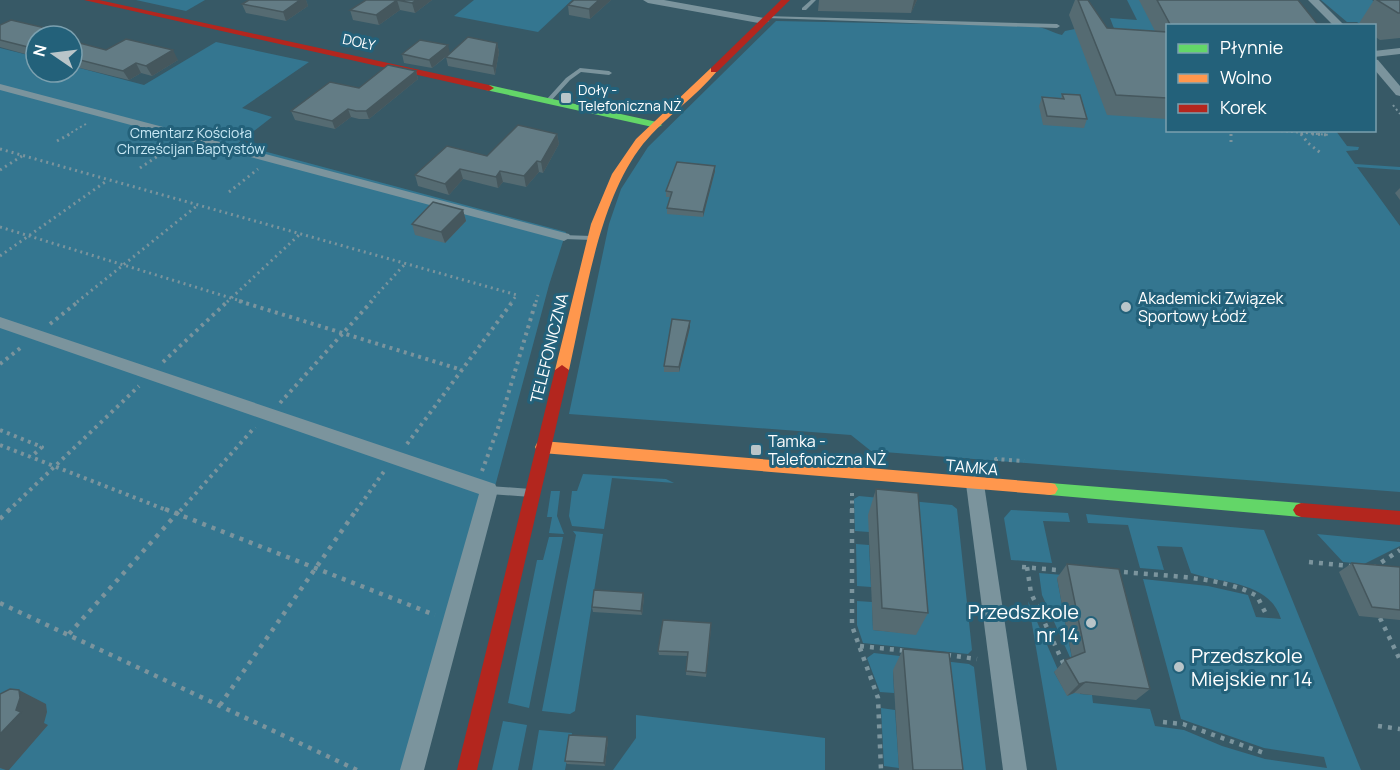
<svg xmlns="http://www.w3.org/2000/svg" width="1400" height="770" font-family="Manrope,sans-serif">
	<rect width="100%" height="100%" fill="#375966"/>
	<g fill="#347690">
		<path d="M136,0h69l-19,11z"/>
		<path d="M474,0h98l-34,32 -84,-16z"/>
		<path d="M1127,0h155l-114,26v104l168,1 11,15 12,1 -1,3 -12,1 9,13 45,3v3l-43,-3 43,59v266l-529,-41 -20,-16 -282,-21 40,-190 12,-35 27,-42 128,-126 257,5c12,1 22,8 29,9l3,-4 10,-2 40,2 -5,-13 27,2z"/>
		<path d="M1321,0h51l10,8 -21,17 -4,-3h-10z"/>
		<path d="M216,42l93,20 -67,46 30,9 -35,27 329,88 -17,53 -130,485h-419v-722l36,9v15h36v-6l72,19z"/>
		<path d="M583,474l83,5 8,4 -62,-5 -8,51 -32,-3 -3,-10 3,-25h5z"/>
		<path d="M551,491h9l-3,25 7,18 -15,-1 3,-16h-5z"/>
		<path d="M859,496l93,9 5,4 15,141 -4,4 -105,-11 -6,-18v-24l15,1 1,28 43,4 -47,-102 -14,-1 -1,-32z"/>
		<path d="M1011,510l57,3 2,9 -27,-1 9,42 -41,-3 -7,-42z"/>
		<path d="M1086,514l178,16 97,240h-304l-29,-169 30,69 -4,2 13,23 13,-4v3l12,1 1,8 57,6 5,17 29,4 38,16 43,13 62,9 -3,-11 -60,-9 -83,-29 -38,-140 65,7 40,9 8,22 25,2c-12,-38 -58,-35 -90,-46l-9,-26 -25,-1 7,24 -24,-2 -12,-43 -40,-2z"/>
		<path d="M573,531l30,3 -28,177 -5,3 -28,-3 34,-176z"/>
		<path d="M1317,534l83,8v4l-36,18 -21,-2z"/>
		<path d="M549,537h14l-34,171 -21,-5 29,-143h6z"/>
		<path d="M856,544l13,1 2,42 -14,-1z"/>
		<path d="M1039,573l36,3 -18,2 16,86 -31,-69z"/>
		<path d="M874,653l95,11 5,3 12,103h-40l-53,-100 1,23 -14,-1 -13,-34z"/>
		<path d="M881,708l14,2 4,58 -15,-2z"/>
		<path d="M636,715l189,23v32h-212l23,-32z"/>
		<path d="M503,721l24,4 -9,45h-26z"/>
		<path d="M539,730l33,3 -7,37h-33z"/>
	</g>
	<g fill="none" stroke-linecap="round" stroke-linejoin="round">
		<g stroke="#7b949d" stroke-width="2" stroke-dasharray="2 3" stroke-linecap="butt">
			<path d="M1393,105l7,9"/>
			<path d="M1231,130v5"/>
			<path d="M1266,130l64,5"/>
			<path d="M1301,133l1,2"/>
			<path d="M67,135l19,-11"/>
		</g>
		<g stroke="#7b949d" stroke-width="3" stroke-dasharray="2 4" stroke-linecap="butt">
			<path d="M1231,134v8"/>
			<path d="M1301,134l7,9 14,11"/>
			<path d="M1312,134l18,1"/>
			<path d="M57,141l13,-7"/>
			<path d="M0,149l517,146 -6,7"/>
			<path d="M140,168l31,-21"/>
			<path d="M0,170l22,-14"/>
			<path d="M229,192l29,-23"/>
			<path d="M0,227l244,75"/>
			<path d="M0,256l108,-76"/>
			<path d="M77,302l121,-97"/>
			<path d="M227,302l73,-68"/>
			<path d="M370,302l35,-38"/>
			<path d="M536,302l2,-7"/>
		</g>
		<g stroke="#7b949d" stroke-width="4" stroke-dasharray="3 4.5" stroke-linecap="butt">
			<path d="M239,301l223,69"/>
			<path d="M50,324l29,-23"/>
			<path d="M163,362l65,-61"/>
			<path d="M0,364l23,-18"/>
			<path d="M280,403l92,-102"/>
			<path d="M0,430l42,17 -11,10"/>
			<path d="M407,444l106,-143"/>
			<path d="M0,445l169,66"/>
			<path d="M996,461v-2l28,2"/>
			<path d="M482,471l16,-43 38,-127"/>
			<path d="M852,493v18"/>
			<path d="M8,511l131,-125"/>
			<path d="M180,511l75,-84"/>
			<path d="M356,511l29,-41"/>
		</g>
		<g stroke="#7b949d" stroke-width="4.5" stroke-dasharray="4 6" stroke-linecap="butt">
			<path d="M165,509l270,106"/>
			<path d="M852,509v117l26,72 3,72"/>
			<path d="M0,519l10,-10"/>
			<path d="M1309,562l41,4"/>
			<path d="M1022,567l35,3"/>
			<path d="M1027,567l4,26 34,74"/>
			<path d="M1373,568l27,-18"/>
			<path d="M1124,572c40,4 98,4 133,24l8,16"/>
			<path d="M0,603l357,167"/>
			<path d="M1380,618l20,42"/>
			<path d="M69,634l112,-125"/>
			<path d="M860,646l47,5"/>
			<path d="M947,655l30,4"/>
			<path d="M220,705l137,-196"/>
			<path d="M1163,722l20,2 81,29"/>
			<path d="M1378,726l22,3"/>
		</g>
		<g fill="#7b949d" fill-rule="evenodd">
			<path d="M811,0h5l-10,10h-4v-2z"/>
			<path d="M765,16l292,8 3,2 -3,2 -290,-10h-2z"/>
			<path d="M580,68l29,3 3,2 -3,2 -28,-3 -11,8 -19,21h-4v-2l19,-21z"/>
			<path d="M562,235l30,1 3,2 -3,2 -28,-1h-2z"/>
			<path d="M489,486l42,3 3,1 2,3 -2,3 -3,1 -42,-3 -3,-1 -2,-3 2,-3z"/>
		</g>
		<g fill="#7b949d" fill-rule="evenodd">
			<path d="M643,0h21l100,18 5,3 -5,3 -116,-21z"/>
			<path d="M1308,0h11l26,26h-11z"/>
			<path d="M1400,48v6l-26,3v-6z"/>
			<path d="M1374,59l4,1 22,26v10l-4,-1 -22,-26z"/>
			<path d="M0,84l569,150 2,3 -7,4 -564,-151z"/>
			<path d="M0,317l495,167 3,6 -74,280h-24l79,-276 -479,-166z"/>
			<path d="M975,476l6,3 3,5 43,286h-24l-37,-286 3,-5z"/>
		</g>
		<g fill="#63d668" fill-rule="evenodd">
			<path d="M489,85l168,37 5,3 -5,3 -171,-38 -2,-2z"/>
			<path d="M1050,483l251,20 5,2 3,5 -3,5 -5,2 -251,-22 -5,-1 -3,-5 3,-5z"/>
		</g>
		<g fill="#ff974d" fill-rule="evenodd">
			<path d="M711,68l7,2c-22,27 -53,47 -75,74 -45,57 -58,156 -74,226l-7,5 -5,-1 -2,-4 36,-146 21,-50 24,-35z"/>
			<path d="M542,441l508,42 5,1 3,5 -3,5 -5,1 -508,-42 -5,-2 -2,-4 2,-4z"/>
		</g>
		<g fill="#b3261e" fill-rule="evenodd">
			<path d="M84,0h15l390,85 5,3 -5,3z"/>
			<path d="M781,0h9l-73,72h-6v-4z"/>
			<path d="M562,365l7,5 -92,400h-20l98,-400z"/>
			<path d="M1301,503l99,8v14l-99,-8 -5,-2 -3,-5 3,-5z"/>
		</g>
	</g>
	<g fill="#556b72">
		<path d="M249,0h57l2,6 -22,15 -40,-8 -4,-9z"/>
		<path d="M366,0h66l-17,13 -15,-3 -21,15 -26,-5 -3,-10z"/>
		<path d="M611,0l-21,19 -21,-4 -1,-10z"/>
		<path d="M819,0h98l-6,13 -93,-2z"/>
		<path d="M1075,0h13l19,28 48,3 -16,-31h159l21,26h-152v93l-60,-4 -38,-100z"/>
		<path d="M1374,0h26v38l-20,2 -6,-4v-10l-16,-1z"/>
		<path d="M0,25l67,8 2,3h-33v21l-36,-10z"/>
		<path d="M72,41l34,9 72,10 -26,16 -11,-3 -12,7 -57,-14z"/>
		<path d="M497,43l2,9 -4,23 -47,-9 -2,-9 -14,11 -28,-5 -2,-9 48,-1z"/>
		<path d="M416,71l2,8 -49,40h-10l-8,-2 -16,12 -40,-9 -4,-9 68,-23z"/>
		<path d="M1062,94l25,25 -3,9 -41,-3 -4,-19 3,-9 19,1z"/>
		<path d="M557,134l2,10 -16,29 -4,-1 -13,15 -23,-5 -5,6 -35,-9 -14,16 -31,-9 -3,-11 72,-19z"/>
		<path d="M715,166v5l-12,46 -36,-3v-6l3,-11h-4v-6z"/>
		<path d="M1400,188v12l-5,-7z"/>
		<path d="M463,210l3,11 -21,22 -30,-8 -3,-11z"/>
		<path d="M690,321v6l-11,45h-15v-6z"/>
		<path d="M876,489l52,124 -12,22 -43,-5 -5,-115z"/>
		<path d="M1352,563l48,4v53l-41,-4 -20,-44z"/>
		<path d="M1067,564l83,125 -14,11 -62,-7 -7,3 -13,-24 11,-12 7,-2 -15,-80z"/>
		<path d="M644,597l-2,18 -49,-3 -1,-5z"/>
		<path d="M711,627l-5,50 -20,-2 1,-19 -28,-1 -1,-4z"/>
		<path d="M903,649l60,121h-64l-6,-100z"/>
		<path d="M608,740l-3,26 -38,-2 -2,-3z"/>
	</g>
	<g fill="#45575d">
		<path d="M300,0h6l2,6 -22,15 -3,-9z"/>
		<path d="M397,0l3,10 -21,15 -3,-10z"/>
		<path d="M417,0h15l-17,13 -3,-10z"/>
		<path d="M599,0h12l-21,19 -1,-10z"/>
		<path d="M914,0h3l-6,13z"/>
		<path d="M497,43l2,9 -4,23 -2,-9z"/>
		<path d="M448,45l2,8 -18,15 -3,-8z"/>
		<path d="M173,50l5,10 -26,16 -6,-10z"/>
		<path d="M136,63l5,10 -12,7 -6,-9z"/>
		<path d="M416,71l2,8 -49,40 -3,-8z"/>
		<path d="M348,109l3,8 -16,12 -3,-8z"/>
		<path d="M557,134l2,10 -16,29 -2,-11z"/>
		<path d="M537,161l2,11 -13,15 -2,-11z"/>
		<path d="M715,166v5l-12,46v-5z"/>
		<path d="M460,169l3,10 -14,16 -4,-11z"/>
		<path d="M500,171l3,11 -5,6 -2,-11z"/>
		<path d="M463,210l3,11 -21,22 -4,-11z"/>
		<path d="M690,321v6l-11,45v-5z"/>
		<path d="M643,593l1,4 -2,18 -1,-4z"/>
		<path d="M1086,682l-12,11 -7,3 12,-12z"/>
		<path d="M19,690l27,14 1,8 -3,11 4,2 -39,45h-3l-6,-2v-34l16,-24z"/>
		<path d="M607,737l1,3 -3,26 -1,-3z"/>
	</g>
	<g fill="#637c85" stroke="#45575d" stroke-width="1.5">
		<path d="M249,0h51l-17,12 -41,-8z"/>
		<path d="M366,0h51l-5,3 -15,-3 -21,15 -26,-5z"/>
		<path d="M574,0h25l-10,9 -21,-4z"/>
		<path d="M1078,0h10l19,28 60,4v66l-51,-3z"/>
		<path d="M1157,0h141l21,26h-148z"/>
		<path d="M1377,0h23v13h-2z"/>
		<path d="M11,20l56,13 -6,3h-25v13l-36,-9v-15z"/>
		<path d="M468,37l29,6 -4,23 -47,-9z"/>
		<path d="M126,39l47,11 -27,16 -10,-3 -13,8 -51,-13v-17l34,9z"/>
		<path d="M420,40l28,5 -19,15 -27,-6z"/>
		<path d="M388,65l28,6 -50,40h-10l-8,-2 -16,12 -41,-10 39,-29 29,6z"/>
		<path d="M1062,94l18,1 7,24 -40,-3 -5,-19 22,2z"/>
		<path d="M518,125l39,9 -16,28 -4,-1 -13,15 -24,-5 -4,6 -36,-8 -15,15 -30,-9 32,-29 40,10z"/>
		<path d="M677,162l38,4 -12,46 -36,-4 5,-16 -6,-1z"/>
		<path d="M433,202l30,8 -22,22 -29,-8z"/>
		<path d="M672,319l18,2 -11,46 -15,-1z"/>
		<path d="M876,489l42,4 10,120 -46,-5z"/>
		<path d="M1352,563l48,4v43l-28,-3z"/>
		<path d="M1067,564l52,5 31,120 -64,-7 -7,2 -14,-24 20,-8z"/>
		<path d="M594,590l49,3 -2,18 -49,-4z"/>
		<path d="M663,620l48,3 -5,50 -20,-2 2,-19 -30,-1z"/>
		<path d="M903,649l46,4 14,117h-50z"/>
		<path d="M10,689l9,1 1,8 -4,12 5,2 -21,22v-40z"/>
		<path d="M569,735l38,2 -3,26 -39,-2z"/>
	</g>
	<g fill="#b9c5c9" stroke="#23617a" stroke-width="2">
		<rect x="560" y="92" width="12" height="12" rx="3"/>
		<circle cx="1126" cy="307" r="6"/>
		<rect x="750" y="444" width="12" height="12" rx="3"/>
		<circle cx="1091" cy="623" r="6"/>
		<circle cx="1179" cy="667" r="6"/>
	</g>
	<g text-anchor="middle" stroke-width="6" stroke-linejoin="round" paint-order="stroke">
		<g font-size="14" fill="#fff" stroke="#23617a">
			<text transform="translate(359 42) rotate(12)" y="5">DOŁY</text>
		</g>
		<g font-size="14" fill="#fff" stroke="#23617a" text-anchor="start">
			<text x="578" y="95">Doły -<tspan x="578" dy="16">Telefoniczna NŻ</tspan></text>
		</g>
		<g font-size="14" fill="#c8e8f4" stroke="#23617a">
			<text x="191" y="138">Cmentarz Kościoła<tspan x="191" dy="16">Chrześcijan Baptystów</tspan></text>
		</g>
		<g font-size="16" fill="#fff" stroke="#23617a" text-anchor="start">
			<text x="1138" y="304">Akademicki Związek<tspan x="1138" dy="18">Sportowy Łódź</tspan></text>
			<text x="768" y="447">Tamka -<tspan x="768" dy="18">Telefoniczna NŻ</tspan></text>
		</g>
		<g font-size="16" fill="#fff" stroke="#23617a">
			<text transform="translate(549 348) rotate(-76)" y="6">TELEFONICZNA</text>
			<text transform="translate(972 467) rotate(5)" y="6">TAMKA</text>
		</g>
		<g font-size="20" fill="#fff" stroke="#23617a" text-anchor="end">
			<text x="1079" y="619">Przedszkole<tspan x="1079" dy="23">nr 14</tspan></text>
			<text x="1191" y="663" text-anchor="start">Przedszkole<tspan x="1191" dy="23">Miejskie nr 14</tspan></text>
		</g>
	</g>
	<rect x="1166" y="24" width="210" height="108" fill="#23617a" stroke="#7ba0af" stroke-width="1.5"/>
	<rect x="1178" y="44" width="30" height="9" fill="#63d668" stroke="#7ba0af" stroke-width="1.5"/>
	<text x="1220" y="54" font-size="18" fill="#ffffff">Płynnie</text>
	<rect x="1178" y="74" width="30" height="9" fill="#ff974d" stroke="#7ba0af" stroke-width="1.5"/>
	<text x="1220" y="84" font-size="18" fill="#ffffff">Wolno</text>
	<rect x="1178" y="104" width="30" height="9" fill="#b3261e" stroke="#7ba0af" stroke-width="1.5"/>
	<text x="1220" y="114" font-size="18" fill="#ffffff">Korek</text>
	<g transform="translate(54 54) rotate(284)"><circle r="28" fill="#23617a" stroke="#7ba0af" stroke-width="1.5"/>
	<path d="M0-4.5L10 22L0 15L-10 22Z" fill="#b9c5c9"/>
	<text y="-9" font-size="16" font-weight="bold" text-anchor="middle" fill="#ffffff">N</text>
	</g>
</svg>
